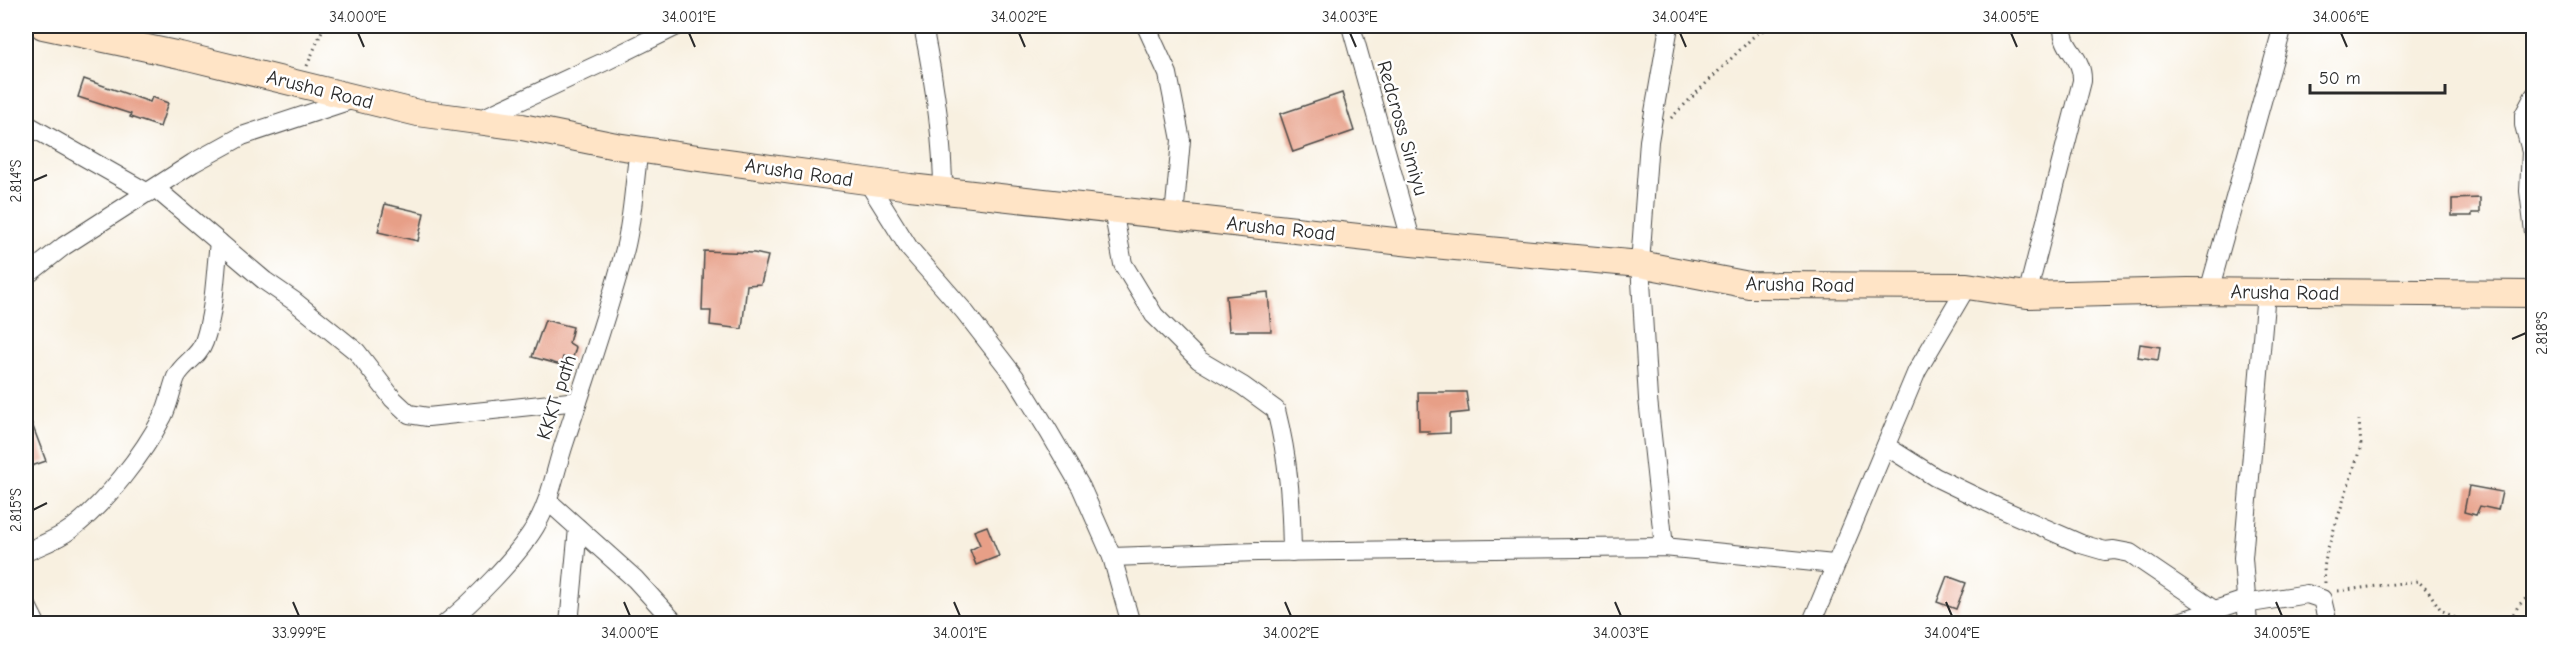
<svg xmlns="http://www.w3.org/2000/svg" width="2559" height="649" font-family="'Comic Neue',sans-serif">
	<rect width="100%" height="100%" fill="#fff"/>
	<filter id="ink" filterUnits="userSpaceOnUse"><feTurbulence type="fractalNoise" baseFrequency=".0167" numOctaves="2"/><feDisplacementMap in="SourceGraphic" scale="12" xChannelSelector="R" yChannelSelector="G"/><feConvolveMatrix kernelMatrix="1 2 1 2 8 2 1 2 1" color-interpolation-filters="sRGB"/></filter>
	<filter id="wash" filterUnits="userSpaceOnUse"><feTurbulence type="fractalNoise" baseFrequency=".008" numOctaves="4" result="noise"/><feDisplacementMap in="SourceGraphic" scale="24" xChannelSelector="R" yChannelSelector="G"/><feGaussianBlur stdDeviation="1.35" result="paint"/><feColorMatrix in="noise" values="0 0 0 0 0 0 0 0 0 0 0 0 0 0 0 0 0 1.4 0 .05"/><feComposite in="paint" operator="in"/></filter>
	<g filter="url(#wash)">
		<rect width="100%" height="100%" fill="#f8f0e0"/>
		<g id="blocks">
			<g fill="#e79f87">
				<path d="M84,79l66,23 2,-5 16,6 -8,24 -30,-10 1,-3 -53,-17z"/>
				<path d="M1342,93l12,38 -61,21 -13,-38z"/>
				<path d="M2480,198v15h-8v3h-20v-17z"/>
				<path d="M385,204l39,9 -6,28 -40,-9z"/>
				<path d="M704,251l50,2 14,3 -7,28 -14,1 -5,44 -32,-4 1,-14h-9z"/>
				<path d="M1268,292l3,39h-42l-3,-35z"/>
				<path d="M545,320l28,7 -4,16 7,4 -4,14 -9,-4 -2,8 -29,-8z"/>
				<path d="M2140,344l20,3 -2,13 -20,-3z"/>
				<path d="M1418,392h48l3,20 -19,2v19l-22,1 1,-3h-10z"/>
				<path d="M26,411h1l19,50 -20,7z"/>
				<path d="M2469,486l33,6 -4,18 -18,-4 -4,9 -12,-3z"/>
				<path d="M987,526l12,30 -23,9 -6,-15 10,-5 -6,-14z"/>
				<path d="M1947,576l19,7 -10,26 -19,-7z"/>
			</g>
		</g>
	</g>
	<g filter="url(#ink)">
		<use href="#blocks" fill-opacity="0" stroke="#4a4946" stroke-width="1.5"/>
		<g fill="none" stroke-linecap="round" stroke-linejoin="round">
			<g stroke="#4a4946" stroke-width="20">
				<g id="minor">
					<path d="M923,26c11,54 20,109 20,165"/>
					<path d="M1146,26l22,48 13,66 -7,77"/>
					<path d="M1351,26l61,217"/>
					<path d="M2534,96l-10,19v10l7,26 -2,40 5,41"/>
					<path d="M477,121l131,-61 69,-34"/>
					<path d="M26,124l122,69"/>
					<path d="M867,181l42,67 55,63 51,66 34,55 32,55 31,70 19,67"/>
					<path d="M155,188l110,93 29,20 63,51 36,47 16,15 19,3 150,-16"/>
					<path d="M1113,210l10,54 31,51 45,45 44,26 33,24c13,52 15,89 16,142"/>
					<path d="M26,276l38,-30 129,-83 49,-27 115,-38"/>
					<path d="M2209,291l74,-265"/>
					<path d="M2027,295l55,-214c1,-26 -20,-30 -19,-55"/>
					<path d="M1886,446l49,31 64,31 82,36 24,7 9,-1 16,3 84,57"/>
					<path d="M548,501l87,78 41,45"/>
					<path d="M1664,547l-16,-148 -8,-135 9,-123 20,-115"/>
					<path d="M26,552c15,-7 32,-13 45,-23 33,-24 73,-76 92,-113 6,-12 8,-26 13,-39 7,-14 23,-20 28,-35 11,-32 11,-67 15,-100"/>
					<path d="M1112,557l145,-5 407,-5 170,17"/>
					<path d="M26,604l10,20"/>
					<path d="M2245,604l62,-10 15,5 6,25"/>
					<path d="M445,624c29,-23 71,-66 90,-97 16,-27 20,-57 30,-86 21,-64 43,-127 60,-192 8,-32 9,-67 14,-100"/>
					<path d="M569,624l9,-96"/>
					<path d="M1811,624l106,-253 50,-85"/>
					<path d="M2173,624l72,-24"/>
					<path d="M2248,624l-5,-66 23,-266"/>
				</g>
			</g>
			<g stroke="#4a4946" stroke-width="28">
				<path id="secondary" d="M43,26l137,29 238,58 104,14 94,19 75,11 219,30 502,56 228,21 109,21 218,1 60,9 161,-4 346,3"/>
			</g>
			<g stroke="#4a4946" stroke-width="3" stroke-dasharray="1.5 4.5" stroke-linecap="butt">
				<path d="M307,66l17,-40"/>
				<path d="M1671,118l82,-81 16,-11"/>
				<path d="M2325,583l-1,-15 3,-17 34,-105 -2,-26"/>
				<path d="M2338,591l80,-10 10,10 13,19 25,14"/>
				<path d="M2507,624l12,-19 15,-14"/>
			</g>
			<use href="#minor" stroke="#fff" stroke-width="18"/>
			<use href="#secondary" stroke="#ffe4c6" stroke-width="26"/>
		</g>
	</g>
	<path fill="none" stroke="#2b2b2b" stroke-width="2" d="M358,33l6,14M689,33l6,14M1019,33l6,14M1350,33l6,14M1680,33l6,14M2011,33l6,14M2341,33l6,14M33,181l14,-6M2512,339l14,-6M33,510l14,-7M293,602l6,14M624,602l6,14M954,602l6,14M1285,602l6,14M1615,602l6,14M1946,602l6,14M2276,602l6,14"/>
	<g text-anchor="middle" stroke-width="5" stroke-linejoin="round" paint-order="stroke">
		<g font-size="20" fill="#2b2b2b" stroke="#fff">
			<text transform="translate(320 89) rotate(14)" y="7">Arusha Road</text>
			<text transform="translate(1403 128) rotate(74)" y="7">Redcross Simiyu</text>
			<text transform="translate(799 172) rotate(8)" y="7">Arusha Road</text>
			<text transform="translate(1281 228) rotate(6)" y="7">Arusha Road</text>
			<text transform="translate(1800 284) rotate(1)" y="7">Arusha Road</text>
			<text transform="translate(2285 292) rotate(1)" y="7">Arusha Road</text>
			<text transform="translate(556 397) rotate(-72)" y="7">KKKT path</text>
		</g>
	</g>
	<rect width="2559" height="649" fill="none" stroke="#fff" stroke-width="66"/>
	<path d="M2310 84v9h135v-9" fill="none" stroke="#2b2b2b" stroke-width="3"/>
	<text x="2319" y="84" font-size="18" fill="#2b2b2b" stroke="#ffffff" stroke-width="4.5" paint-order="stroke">50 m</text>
	<rect x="33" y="33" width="2493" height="583" fill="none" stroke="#2b2b2b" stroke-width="2"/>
	<g font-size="15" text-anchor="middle" fill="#2b2b2b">
		<text x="358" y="22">34.000°E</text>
		<text x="689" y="22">34.001°E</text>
		<text x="1019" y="22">34.002°E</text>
		<text x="1350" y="22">34.003°E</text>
		<text x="1680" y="22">34.004°E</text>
		<text x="2011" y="22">34.005°E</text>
		<text x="2341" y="22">34.006°E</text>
		<text transform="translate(16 181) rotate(-90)" y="5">2.814°S</text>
		<text transform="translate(2542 333) rotate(-90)" y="5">2.818°S</text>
		<text transform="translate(16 510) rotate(-90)" y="5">2.815°S</text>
		<text x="299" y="638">33.999°E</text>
		<text x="630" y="638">34.000°E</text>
		<text x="960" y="638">34.001°E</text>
		<text x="1291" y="638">34.002°E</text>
		<text x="1621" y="638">34.003°E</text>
		<text x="1952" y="638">34.004°E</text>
		<text x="2282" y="638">34.005°E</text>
	</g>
</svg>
